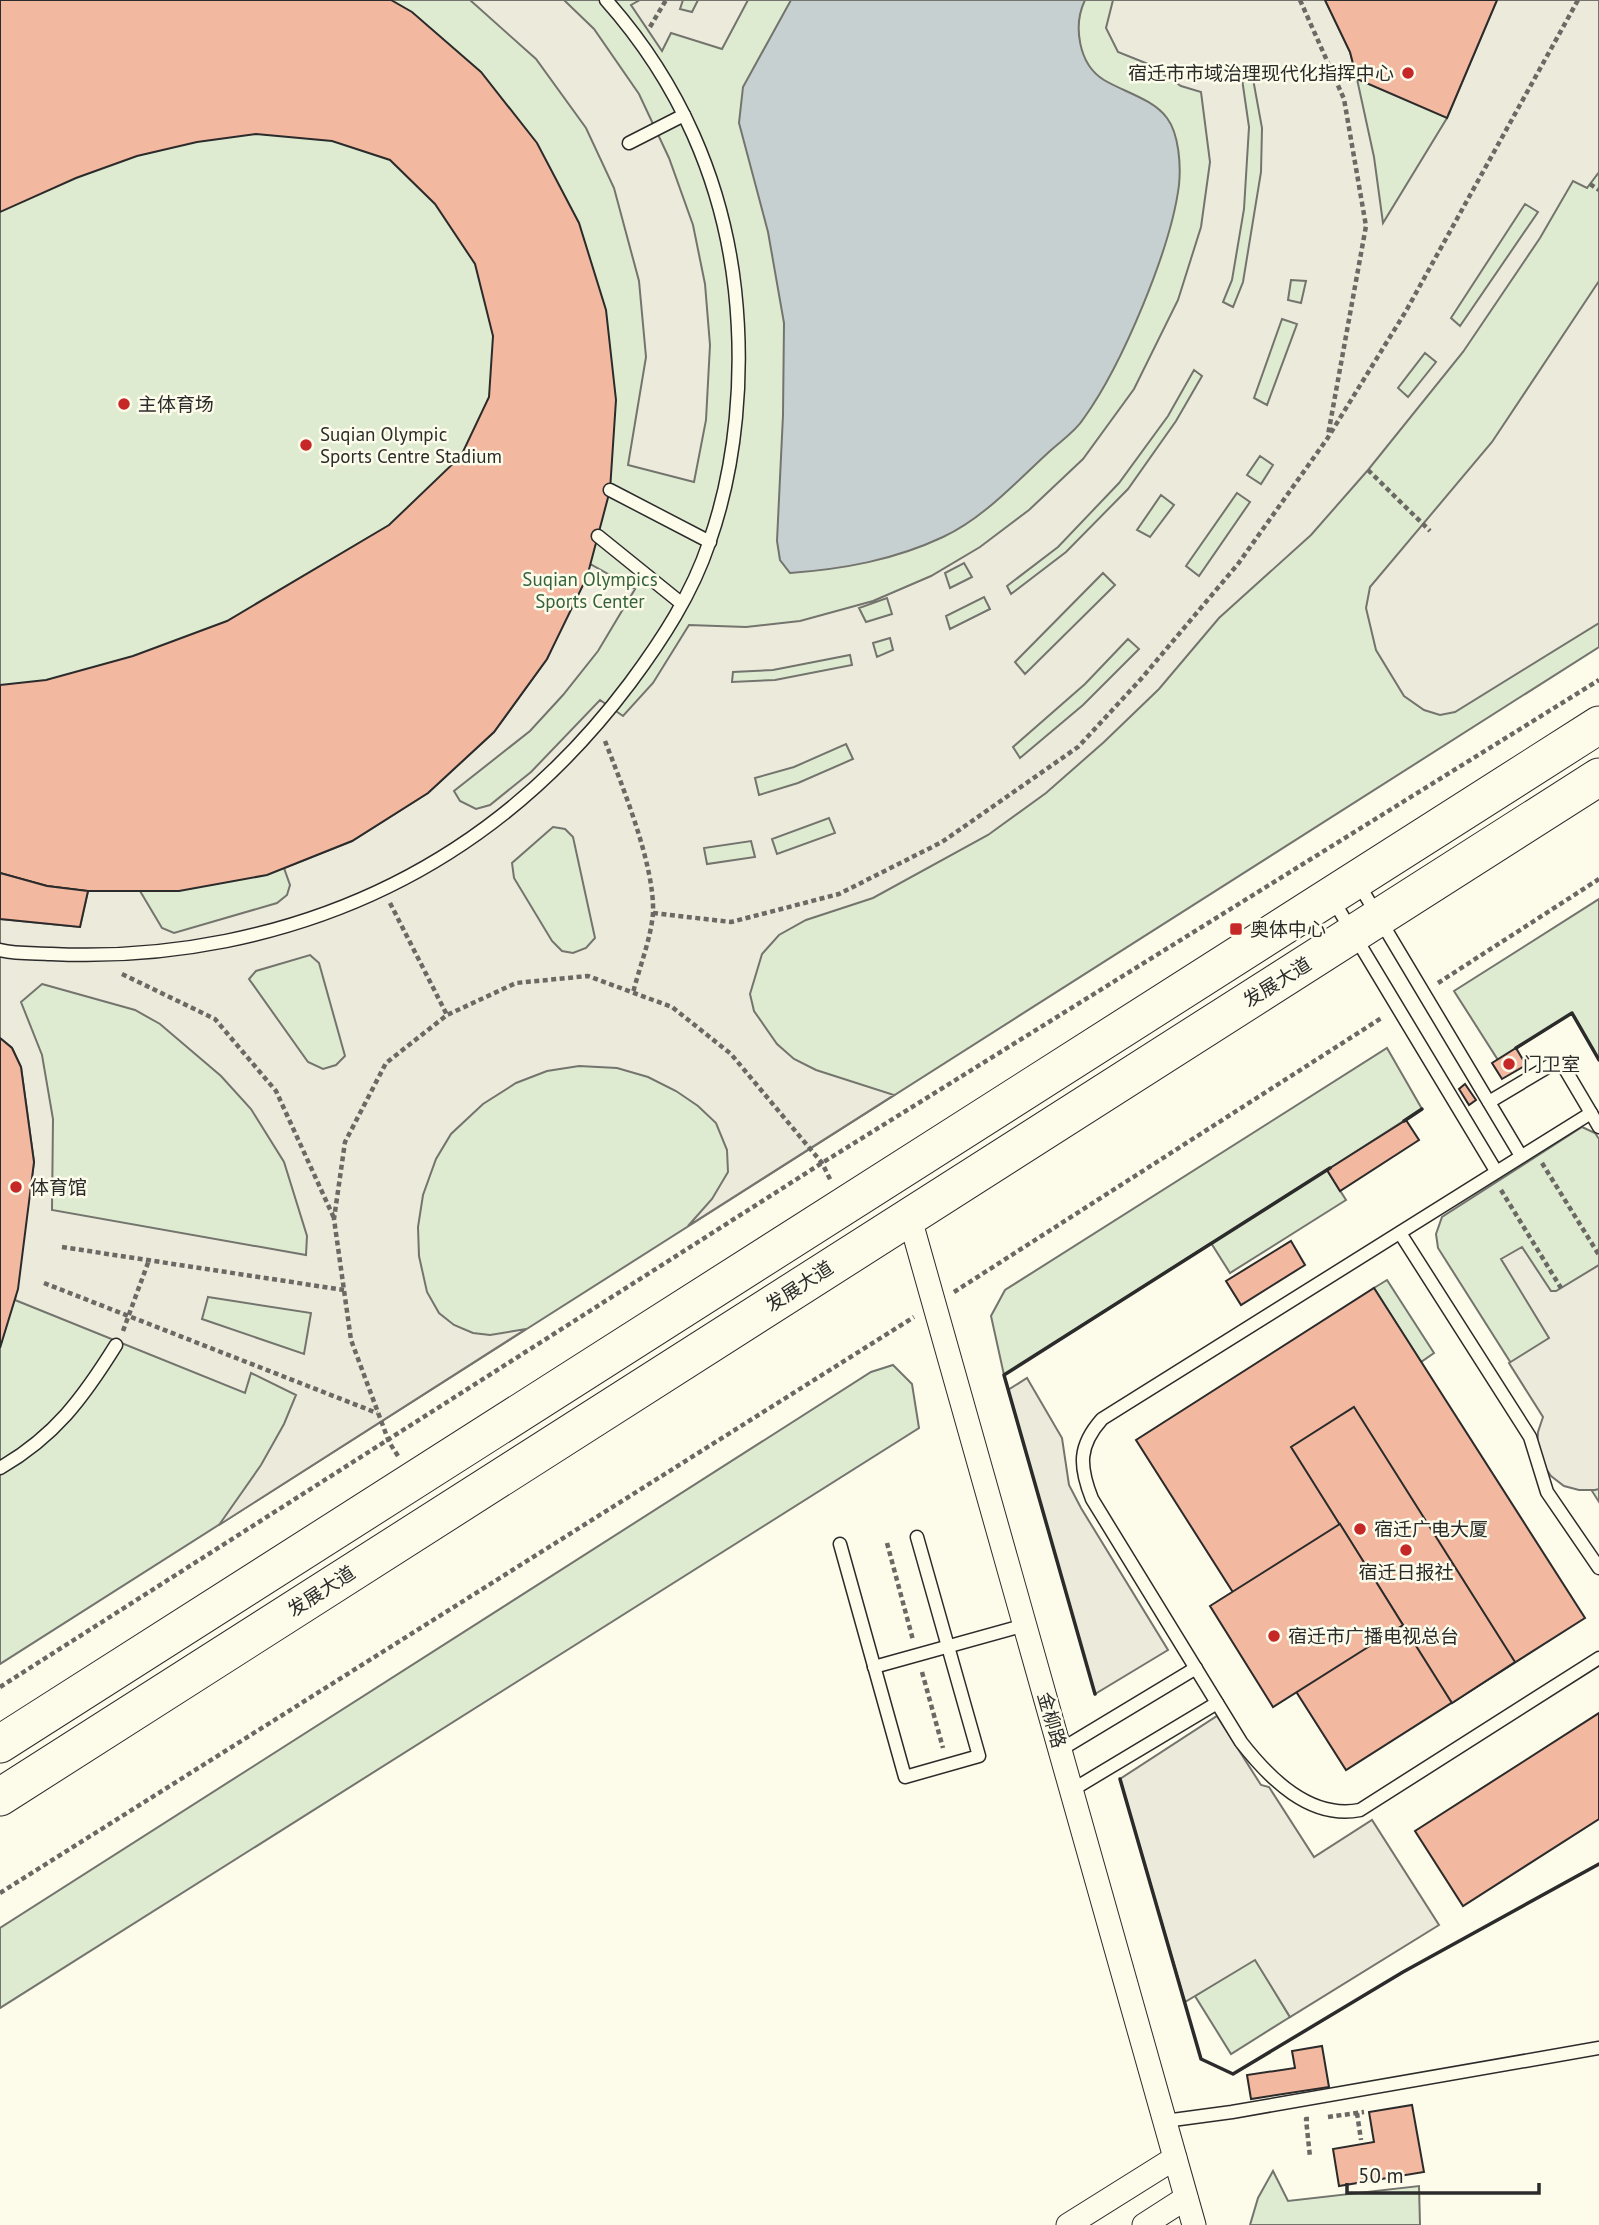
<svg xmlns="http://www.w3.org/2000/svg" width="1599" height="2225" font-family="'PT Sans','Noto Sans SC',sans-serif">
	<rect width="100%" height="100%" fill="#fdfbea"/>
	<g fill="#deebd1" stroke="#74746e" stroke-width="2">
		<path d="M0,0h1599v647l-1599,1017z"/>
		<path d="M1599,899v161l-27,-47 -74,47 -44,-69z"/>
		<path d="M1387,1048l35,61 -95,61 19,30 -116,73 -19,-30 -207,132 -13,-59 14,-26z"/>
		<path d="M1582,1127l13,6 4,6v363l-161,-254 -2,-14 6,-17z"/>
		<path d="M1387,1280l47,73 -13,9 -47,-74z"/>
		<path d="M893,1365l19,19 7,44 -919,580v-80l871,-556z"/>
		<path d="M1255,1959l35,58 -59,37 -36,-58z"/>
		<path d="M1273,2171l15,30 131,-15 1,39h-170l8,-27z"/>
	</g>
	<g fill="#eceadb" stroke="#74746e" stroke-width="2" fill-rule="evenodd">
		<path d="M470,0h94l30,29 45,65 30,64 24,67 12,59 5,61 -4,75 -12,62 -66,-17 18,-108 -7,-76 -25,-93 -28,-60 -50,-69z"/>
		<path d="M640,0h43l-3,9 12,3 6,-12h50l-26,49 -51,-16 -9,18 -31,-46z"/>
		<path d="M1113,0h212l25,52 7,27 17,78 9,66 64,-105 50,-118h102v172l-12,16 -14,-7 -33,57 -77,114 -95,118 -57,65 -92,83 -60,71 -55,53 -58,51 -58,42 -115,63 -67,22 -27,15 -17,19 -12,40 4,17 23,33 17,15 22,11 78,25 -206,131 24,-27 16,-27 -1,-22 -11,-27 -18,-17 -22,-15 -28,-14 -31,-9 -38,-2 -32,5 -31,12 -33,21 -32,30 -15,25 -13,36 -5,32 1,29 8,36 12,21 15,12 19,8 17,2 36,-6 -307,196 42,-60 23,-41 12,-29 -45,-22 -6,20 -230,-93 19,-138 -13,-95 -9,-19 -12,-10v-119l80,8 8,-36h52l22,37 12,5 103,-30 10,-8 3,-10 -6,-17 68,-27 76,-48 66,-61 53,-73 43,-95 45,25 -37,62 -35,44 -33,36 -76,60 6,10 16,8 14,-4 41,-33 69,-72 23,16 30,-33 36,-58 57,2 54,-6 73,-20 58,-25 49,-29 49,-37 54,-51 51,-70 44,-89 23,-73 9,-65 -9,-70 -20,-6 -33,-22 -30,-12 -12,-24zM1251,68l11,60 -1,44 -18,110 -10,25 -10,-5 9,-22 12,-71 5,-82 -8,-55zM1525,204l13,8 -78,114 -9,-8zM1291,280l15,1 -5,22 -13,-3zM1282,319l15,5 -30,81 -13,-7zM1425,353l11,9 -28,35 -10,-9zM1194,370l8,6 -26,45 -48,68 -62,63 -55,42 -4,-8 51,-39 61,-64 49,-67zM1260,456l13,9 -12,19 -14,-9zM1237,493l13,9 -51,74 -13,-10zM1161,495l13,10 -24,32 -13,-7zM964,563l8,14 -22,11 -5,-15zM1103,573l12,12 -90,89 -10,-12zM984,597l6,12 -40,20 -4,-13zM887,598l5,16 -26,8 -7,-14zM890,638l3,12 -16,7 -4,-14zM1128,639l11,10 -56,56 -63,53 -7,-11 72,-63zM850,655l2,10 -77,15 -43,2 1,-10 40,-2zM846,744l7,15 -55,24 -39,12 -4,-17 39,-11zM829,818l6,15 -58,21 -5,-15zM553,827l12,2 8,8 22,101 -9,10 -13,5 -11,-2 -10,-10 -38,-63 -2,-15zM751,841l4,16 -48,7 -3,-16zM310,955l9,8 26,93 -9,9 -13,4 -15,-7 -59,-83 7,-8zM42,984l93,26 25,14 61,52 30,33 33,53 23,74 -1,19 -254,-45 1,-91 -11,-64 -21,-53zM208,1297l103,16 -7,41 -102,-35z"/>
		<path d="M1599,281v342l-144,89 -15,3 -16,-5 -20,-14 -28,-46 -10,-42 4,-21 122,-145z"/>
		<path d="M1522,1247l29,44h5l43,-26v224l-4,1h-16l-15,-4 -13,-10 -9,-13 -5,-15 1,-16 5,-15 -34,-54 40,-25 -48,-79z"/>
		<path d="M1027,1378l35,60 7,47 12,23 87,142 -73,44 -87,-304z"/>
		<path d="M1217,1716l44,69 8,2 45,70 58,-37 67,105 -149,92 -35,-57 -70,42 -65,-223z"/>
	</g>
	<path fill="#c7d0d0" stroke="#74746e" stroke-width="2" d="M791,0h294c-12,25 -7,64 19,80 20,12 49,19 63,38 12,16 14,47 12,67 -8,64 -57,180 -95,233 -8,13 -23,23 -34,33 -33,30 -66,67 -107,86 -49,23 -99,32 -153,36l-10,-13 -3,-19 6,-126 1,-92 -16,-91 -29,-109 4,-36z"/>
	<g fill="#f2b8a0" stroke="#2b2b2b" stroke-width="2">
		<path d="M0,0h391l21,12 69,60 56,71 42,80 27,87 10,90 -6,90 -23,87 -40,82 -53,73 -66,61 -76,48 -85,34 -88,16h-91l-41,-5 -47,-13v-188l46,-5 87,-24 94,-35 162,-96 72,-69 28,-59 4,-61 -18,-72 -40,-60 -45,-44 -58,-19 -76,-7 -59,8 -60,14 -61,22 -76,34z"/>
		<path d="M1325,0h172l-50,118 -90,-39 -7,-27z"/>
		<path d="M0,873l47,13 41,5 -8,36 -80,-8z"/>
		<path d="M0,1038l12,10 9,19 13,95 -16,127 -18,59z"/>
		<path d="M1516,1048l10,17 -24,14 -10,-16z"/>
		<path d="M1465,1084l11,16 -7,5 -10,-16z"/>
		<path d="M1406,1120l13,20 -79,51 -13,-21z"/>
		<path d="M1291,1241l14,24 -64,40 -15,-24z"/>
		<path d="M1374,1288l211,330 -239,152 -210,-330z"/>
		<path d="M1354,1407l161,255 -63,41 -161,-256z"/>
		<path d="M1340,1524l63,101 -130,82 -63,-101z"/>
		<path d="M1599,1713v106l-136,87 -48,-75z"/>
		<path d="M1322,2046l7,41 -78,12 -4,-24 48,-7 -3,-17z"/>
		<path d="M1412,2105l12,67 -85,14 -6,-37 41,-7 -5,-30z"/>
	</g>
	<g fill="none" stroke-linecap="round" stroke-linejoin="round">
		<g stroke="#2b2b2b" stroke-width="15">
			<g id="lane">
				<path d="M629,143l55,-28"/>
				<path d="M610,490l100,52"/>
				<path d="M598,536l83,67"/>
				<path d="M1358,883l163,273"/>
				<path d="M1333,900l163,271"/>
				<path d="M0,950c16,4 34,3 51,4 61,3 115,-1 175,-13 168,-34 301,-121 404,-258 32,-43 62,-89 79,-140 28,-79 35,-170 26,-253 -12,-109 -56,-208 -129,-290"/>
				<path d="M1489,1102l67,-40 9,7 26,44"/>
				<path d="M1599,1127l-8,-14 -489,306c-24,27 -23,47 -10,80l149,243c28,36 69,78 119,68l239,-152"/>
				<path d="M1400,1233l130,204 17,55 52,76"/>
				<path d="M0,1468c55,-32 83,-70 116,-123"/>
				<path d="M840,1544l65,233 74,-21 -62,-219"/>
				<path d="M874,1667l151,-42"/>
				<path d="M1060,1750l136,-82"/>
				<path d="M1072,1790l145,-87"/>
				<path d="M1165,2121l67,-9 367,-64"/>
			</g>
		</g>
		<g stroke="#2b2b2b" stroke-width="25">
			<g id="street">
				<path d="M909,1215l285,1010"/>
				<path d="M1068,2225l107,-67"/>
				<path d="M1144,2225l42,-27"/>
			</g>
		</g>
		<g stroke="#2b2b2b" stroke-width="39">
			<g id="primary">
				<path d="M0,1744l1599,-1019"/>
				<path d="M0,1797l1599,-1020"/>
			</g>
		</g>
		<g stroke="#6a6964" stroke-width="4.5" stroke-dasharray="5 3.5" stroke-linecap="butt">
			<path d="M1300,0l44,99 22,127 -38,209"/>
			<path d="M650,27l16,-27"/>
			<path d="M1590,184l9,6"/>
			<path d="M1368,470l62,61"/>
			<path d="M605,741c17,44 50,125 48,172 -2,26 -14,55 -20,80"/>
			<path d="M390,903l57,112"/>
			<path d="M653,913l78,9 108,-28 103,-52 136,-95 63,-68 97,-115 89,-125 79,-128 172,-311"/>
			<path d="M122,974l93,45 61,72 58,127"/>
			<path d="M1438,983l161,-104"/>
			<path d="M1542,1163l57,92"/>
			<path d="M1501,1190l60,98"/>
			<path d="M62,1247l282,43"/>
			<path d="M44,1283l333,130"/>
			<path d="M954,1292l429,-275"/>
			<path d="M123,1331l26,-71"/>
			<path d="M398,1456l-9,-14 -38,-102 -17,-121 11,-77 41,-79 61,-48 69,-32 72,-7 84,31 59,47 91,109 9,18"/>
			<path d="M887,1543l26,97"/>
			<path d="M922,1672l21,76"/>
			<path d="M0,1687l822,-524 777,-483"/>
			<path d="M0,1893l914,-576"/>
			<path d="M1357,2113l4,27"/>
			<path d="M1328,2117l36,-5"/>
			<path d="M1309,2119h-3l4,38"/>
		</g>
		<use href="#lane" stroke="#fdfbea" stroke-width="12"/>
		<use href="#street" stroke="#fdfbea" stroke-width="23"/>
		<use href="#primary" stroke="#fdfbea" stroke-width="37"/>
		<g stroke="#2b2b2b" stroke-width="3.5">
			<path d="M1516,1048l56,-35 27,47"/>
			<path d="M1404,1121l18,-12"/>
			<path d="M1095,1694l-91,-319 326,-207"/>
			<path d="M1120,1779l81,280 32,15 170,-102 196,-108"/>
		</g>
	</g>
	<g fill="#c62828" stroke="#fdfbea" stroke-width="2.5">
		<circle cx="1408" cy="73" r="7"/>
		<circle cx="124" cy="404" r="7"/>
		<circle cx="306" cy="445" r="7"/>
		<rect x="1229" y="922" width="14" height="14" rx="3.5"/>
		<circle cx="1509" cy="1064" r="7"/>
		<circle cx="16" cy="1187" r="7"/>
		<circle cx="1360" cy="1529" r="7"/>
		<circle cx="1406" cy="1550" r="7"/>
		<circle cx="1274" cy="1636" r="7"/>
	</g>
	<g text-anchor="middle" stroke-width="5" stroke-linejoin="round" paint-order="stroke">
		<g font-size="19" fill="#2b2b2b" stroke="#fdfbea" text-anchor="start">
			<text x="1394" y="80" text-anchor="end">宿迁市市域治理现代化指挥中心</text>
			<text x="138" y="411">主体育场</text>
			<text x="320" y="441">Suqian Olympic<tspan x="320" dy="22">Sports Centre Stadium</tspan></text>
			<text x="1250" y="936">奥体中心</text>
			<text x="1523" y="1071">门卫室</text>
			<text x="30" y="1194">体育馆</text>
			<text x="1374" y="1536">宿迁广电大厦</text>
			<text x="1406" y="1579" text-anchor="middle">宿迁日报社</text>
			<text x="1288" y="1643">宿迁市广播电视总台</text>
		</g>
		<g font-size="19" fill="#34623c" stroke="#fdfbea">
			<text x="590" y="586">Suqian Olympics<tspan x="590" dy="22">Sports Center</tspan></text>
		</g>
		<g font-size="19" fill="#2b2b2b" stroke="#fdfbea">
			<text transform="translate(1277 982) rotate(-32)" y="7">发展大道</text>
			<text transform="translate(799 1286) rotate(-33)" y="7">发展大道</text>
			<text transform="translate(321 1591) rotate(-33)" y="7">发展大道</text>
			<text transform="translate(1052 1720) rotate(74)" y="7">金柳路</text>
		</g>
	</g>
	<path d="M1347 2183v10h192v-10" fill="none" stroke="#2b2b2b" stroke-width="3.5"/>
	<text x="1358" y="2183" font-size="21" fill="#2b2b2b" stroke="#fdfbea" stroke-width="5" paint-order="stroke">50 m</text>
</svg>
